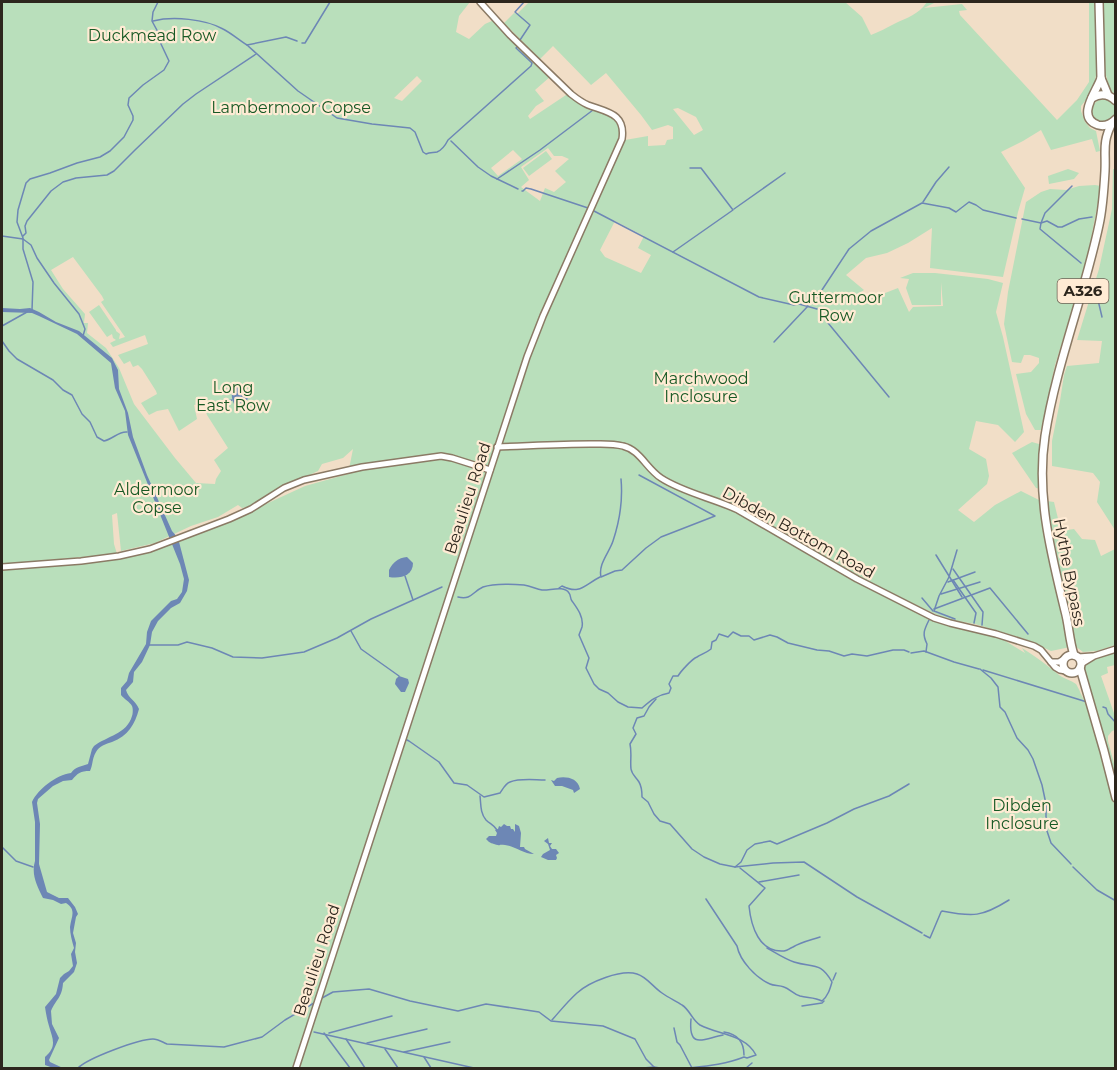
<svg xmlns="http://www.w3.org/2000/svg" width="1117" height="1070" font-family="Montserrat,sans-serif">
	<rect width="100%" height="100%" fill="#f1dec7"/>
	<g fill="#b9dfbb" fill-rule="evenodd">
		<path d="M2,2h468l-11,14 -3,16 13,7 16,-15 9,-4 57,56 -16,14 9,11 -8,5 -8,10 2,3 39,-26 12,12 30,11 8,9c3,18 -15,47 -22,64l2,3 -21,43 -6,7 5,4 48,-106 23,-4v10l17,-1 2,-5 6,-1v-12l-5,-2 -16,5 -11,-15 -35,-42 -15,12 -38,-39 -13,13 -36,-36 10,-10 3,1 12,-12h316l17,15 9,18c8,-3 15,-7 23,-11 14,-7 24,-9 33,-22h9l-12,6 38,-4 5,6 -8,1 1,4 97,105 20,-20 12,-18v-80h9l-1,68 -4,21 -12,15v5l4,11 5,6 6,3 4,20 -4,1 -4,-13 -41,11 -10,-20 -18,11 -22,11 24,36 -7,24 -15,65 -73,-9 2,-40 -24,15 -21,10 -21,5 -20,17 18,15 -9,6 2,8 41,-16 11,24 4,-5 30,-1 -2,-24v23h-29l-6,-17 3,-9 -9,-1 13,-5h22l53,6 15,4 -7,29 7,25 21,95 -9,10 -17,-17 -22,-4 -7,28 17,10 3,17 -2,8 -29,26 16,12 21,-17 26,-14 18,9 15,2 7,29 13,-2 8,10 13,1 6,16 14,-7v96l-18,6 -14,1 -8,-6 -24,5 -26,-12 -50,-15 -29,-5 -49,-23 17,14 1,2 8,5h7l33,13 18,2 18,5 26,16 -3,-5c13,8 25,17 37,27 5,4 12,5 17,9 0,0 4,7 4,8 17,32 27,80 35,116v260h-818l167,-516 -5,4 -4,20 -14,34 -1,8 -146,450h-292v-498l73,-7 69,-9 100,-40 61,-28 43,-12 5,-25 -10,9 -21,6 -4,7 -50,23 -18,12 -8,2 -4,-3 -20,12 -27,9 -36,17 -34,8 -4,-38 -5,2 2,29 3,10 -115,10zM417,76l5,5 -20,20 -8,-3zM678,108l18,9 7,13 -9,5 -21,-26zM548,148l6,8h8l7,3 -14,12 11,11 -12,10 -9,-4 -5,13 -19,-14 8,-7 -8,-13zM513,150l9,9 -24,17 -7,-8zM615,221l29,15 -6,12 13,7 -10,18 -36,-16 -5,-7zM73,257l29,39 2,4 -3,2 24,35 -6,2 1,-5 -4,-3v-1l-17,-25 -10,7 18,25 5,-3 1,4 3,2 -6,3 3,4 32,-12 3,9 -30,11 6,9 6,-3 3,6 5,-2 4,4 14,22 1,3 -16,9 8,12 8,-4 11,-2 11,22 18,-12 -3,-14 9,-2 4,12 21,33 -14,12 7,11 -5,8 -1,5 -19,-1 -21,-25 -41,-54 -15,-36 -13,-20 -19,-15 1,-10h-4l1,-9 -22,-25 -12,-19z"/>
		<path d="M1103,2h12v93l-5,-6 -5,-17z"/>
		<circle cx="1104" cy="111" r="12"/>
		<path d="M546,151l6,8 -23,17 -6,-8z"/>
		<path d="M1068,169l11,4 -5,6 -25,5 -1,-8z"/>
		<path d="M1113,169h3l-1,361 -18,-28 3,-20 -7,-9 -41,-7v-25l8,-40 4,-26 3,-9 32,-3 3,-22 -25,-1 22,-71 13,-60z"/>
		<path d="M1095,185l6,1 -15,79 -31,100 -14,65h-6l-9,-16 -10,-40 15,-2 8,-9v-5l-9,-3h-6l-3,8 -9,-1 -8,-38 4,-32 18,-90 15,-10 9,-3 16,1 13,-4z"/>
		<path d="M1032,442l7,2 2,5v40l-5,-1 -24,-35z"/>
		<path d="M1115,651v14l-8,2 1,6 -7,3 14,40v14l-3,1 -4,5v5l7,26v19l-32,-116c5,-13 21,-15 32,-19z"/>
	</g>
	<g fill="#6d87b5">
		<path d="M2,308l18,1 10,-1 9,4 17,10 23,9 33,27 6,12 1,19 9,24 5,24 14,38 25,56 6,7 11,42 -2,11 -7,12 -9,5 -13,13 -6,11 -2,13 -8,17 -8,10 -1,10 -7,8c2,8 10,11 13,19 -4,15 -11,27 -27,33 -6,2 -13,4 -16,10 -4,6 -3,13 -6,19 -10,0 -12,2 -18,9l-9,1 -10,5 -15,13 -1,4 3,21 -1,40 8,28 12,6h9l7,9 3,7 -2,3 -3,16 3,10 -1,9 2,11 -3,9 -11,11c-1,15 -7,16 -12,28l1,13 7,14 -10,22 1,2 13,6h-10l-8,-3v-8c12,-11 8,-17 4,-31 -2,-6 -3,-13 -4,-19l11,-13 4,-16 4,-4 5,-3 4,-5 -2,-12 3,-6c-2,-7 -4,-14 -4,-21 1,-10 7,-17 -4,-24l-5,1 -8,-4 -10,-2c-6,-12 -12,-24 -8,-37v-39l-3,-20c6,-13 24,-27 39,-29 4,-6 11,-7 17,-9l4,-15 2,-3c13,-10 33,-12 38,-30 1,-3 1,-8 0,-10 -2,-4 -8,-7 -11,-11v-7l6,-7 2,-8 17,-29 1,-12 4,-11 20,-20 6,-2 5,-7 2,-13 -4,-15 -52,-129 -3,-24 -10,-23 -4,-25 -34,-29 -38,-18 -7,-3 -30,-1z"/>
		<path d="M236,387l10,3 3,7 -2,3 -11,5 -2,-1c-2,-4 -3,-10 -2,-15z"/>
		<path d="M407,557l6,6c0,13 -13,16 -24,14v-7c4,-8 9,-12 18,-13z"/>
		<path d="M399,676l9,3 1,4 -4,9h-4l-6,-8 1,-5z"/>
		<path d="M557,778c9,-2 21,0 23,11l-6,4 -1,-3 -11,-4h-7l-4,-6 3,1z"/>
		<path d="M504,824l3,2h3l1,3h2l2,3v-8l4,2 2,7 -1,14h4l1,2 9,5c-11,0 -19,-8 -29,-9 -10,-1 -1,2 -11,-1 -4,-1 -5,-2 -8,-5l3,-3h7l1,-3 -2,-3 3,-1 1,-3 2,1z"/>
		<path d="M548,838l1,5h3l-2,3 2,3h4l3,4 -3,2 1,3 -1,2h-8l-7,-3 2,-3 7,-4 -2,-6 -4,-3z"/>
	</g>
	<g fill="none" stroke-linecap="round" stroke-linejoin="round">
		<g stroke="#6d87b5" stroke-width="1.5">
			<path d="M153,21c20,-5 52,-2 70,8 8,4 16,11 24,16l39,-8 11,4"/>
			<path d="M520,40l10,-15 -15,-13 9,-10"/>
			<path d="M302,43h3l25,-41"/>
			<path d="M247,45l51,46 39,27 35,6 38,4 5,4 8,20 3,2c4,-2 8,-1 11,-2 5,-2 9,-8 11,-12l83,-74 1,-3 -16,-15 2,-2"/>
			<path d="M451,141l27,26 13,9 27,13"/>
			<path d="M497,179l43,-29 53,-40"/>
			<path d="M1072,186l-27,27 -4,10 6,-2 11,6h4l17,-8 13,-2"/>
			<path d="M522,191h1l3,-3 5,1 57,19"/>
			<path d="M923,202l13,-20 13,-15"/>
			<path d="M734,209l51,-36"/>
			<path d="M594,211l165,86 35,8 5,-1 18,5"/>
			<path d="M1022,219l19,4 -1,6 41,34"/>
			<path d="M2,236l21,3 8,6 6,13 17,25 25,31 6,15 -2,7"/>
			<path d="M23,236l3,-3 -1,-7 2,-5 24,-30 12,-9 13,-4 31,-3 7,-4 21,-21 48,-46 13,-10 60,-40"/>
			<path d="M673,252l60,-42 -32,-42h-11"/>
			<path d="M1093,279l9,38"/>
			<path d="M804,305l14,-9 31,-47 22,-18 51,-28 27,5 7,4 13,-10 7,3 7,5 33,8"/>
			<path d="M32,310l1,-28 -10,-33v-11l-6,-16 1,-12 8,-27 4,-4 20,-6 27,-10 23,-6 10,-6 14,-14 9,-17v-4l-5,-11 1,-7 14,-13 21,-15 5,-9 -8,-17 -2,-10 -7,-13 1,-9 5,-10"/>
			<path d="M819,312l70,85"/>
			<path d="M2,326l25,-14"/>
			<path d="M2,341l7,10 8,8 36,21 10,10 9,5 10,19 8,8 7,15 7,4c9,-2 15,-10 23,-9"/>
			<path d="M774,342l34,-36"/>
			<path d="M218,403l14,-3"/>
			<path d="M621,479c2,22 -1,41 -8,62 -4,12 -15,23 -12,36l14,-6 7,-1 24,-22 15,-11 54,-21 -76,-41"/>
			<path d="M936,555l26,42"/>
			<path d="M953,569l30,43 -1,13"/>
			<path d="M405,576l8,24"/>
			<path d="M953,580l23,33 -2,10"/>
			<path d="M948,582l27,-10"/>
			<path d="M559,588l3,-2c18,9 22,-1 38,-9"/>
			<path d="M941,594l39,-12"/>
			<path d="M458,597c14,3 14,-5 25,-10 11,-4 29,-3 41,-2 7,1 12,4 18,5 7,1 22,-5 27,3 2,2 1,6 3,8 5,7 12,16 10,26 -1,3 -2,5 -3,8l10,23 -3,10 8,16 5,5 9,4 10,9 10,5 14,1c8,-7 15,-13 27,-15l2,-5 -2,-4 4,-8h5c3,-5 14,-17 19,-19 5,-3 9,-4 14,-8l1,-7 4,-2 3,-6 9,3 5,-5 8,4h8l5,4 16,-5 7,2 11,6 29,7 12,1 15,5 8,-2 15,2 26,-6h11l5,2"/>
			<path d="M922,598l11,13"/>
			<path d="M934,609l56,-21 38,46"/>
			<path d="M955,619l-21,-8 5,-15 10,-19 8,-27"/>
			<path d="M351,631l10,18 38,27"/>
			<path d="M149,645h29l9,-3 25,6 21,9 29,1 42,-6 33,-14 34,-19 71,-32"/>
			<path d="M926,652l1,-8c-5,-10 -3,-14 2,-24"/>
			<path d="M911,653l13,-2 30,11 25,7"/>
			<path d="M980,669l11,9 7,9 2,20 5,5 12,26 11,12 5,9 9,26 4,19v24l5,15 20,21"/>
			<path d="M983,670l104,32"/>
			<path d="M656,699l-7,8 -5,9 -7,2 -4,10 3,6 -6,10c2,9 0,17 1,25 1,6 5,8 8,13 3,5 3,10 3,15l6,5 6,12 6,7 10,3 22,25 12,8 16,7 15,3 38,-4 31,-1 53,35 65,36"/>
			<path d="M1103,707l3,1 2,6 8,9"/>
			<path d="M405,739l4,2 30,21 15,21 13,2 17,12 16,-4c3,-4 5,-9 10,-11 10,-4 24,-2 35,-2"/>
			<path d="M480,796c1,8 0,17 6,24 4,4 8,5 11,10"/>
			<path d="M2,847l14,14 17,6"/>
			<path d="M735,867l6,-5 6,-12 8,-6 15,-3 7,3 50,-21 27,-14 35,-13 20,-12"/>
			<path d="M1073,867l24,23 19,11"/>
			<path d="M740,868l25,20 -16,18c2,20 10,47 35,45 5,-1 4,-2 9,-4 8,-5 18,-7 27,-10"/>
			<path d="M759,882l40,-7"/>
			<path d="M706,899l31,47c3,15 19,32 33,38 4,2 9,1 14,3 6,2 9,7 16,9 8,2 15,1 22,5 6,-5 8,-12 10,-19 -12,-21 -19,-14 -38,-20 -9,-3 -18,-9 -27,-14"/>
			<path d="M924,935l6,3 11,-26 1,-1c31,6 40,6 67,-11"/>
			<path d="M833,980l3,-7"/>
			<path d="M322,998l11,-6 36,-3 41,12 48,10 28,-7 53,8 12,9 52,5 32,13 11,20 9,9"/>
			<path d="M802,1006l20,-3 2,-2"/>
			<path d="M691,1019c-3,32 14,19 32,16"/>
			<path d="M552,1020c8,-9 16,-19 25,-27 12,-11 44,-24 60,-19 10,3 16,13 25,19 7,5 14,8 20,12 8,5 10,15 18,20 19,10 45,9 56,30l-9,3 -3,-1c-17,7 -37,9 -55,11"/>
			<path d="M674,1028l3,14 3,3 12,23"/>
			<path d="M314,1032l160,36"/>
			<path d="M724,1032c13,2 20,10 20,23"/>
			<path d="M324,1033l26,35"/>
			<path d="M329,1033l63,-17"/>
			<path d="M346,1039l19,29"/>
			<path d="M367,1043l60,-14"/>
			<path d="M385,1049l13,19"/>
			<path d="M404,1052l46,-10"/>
			<path d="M424,1057l7,11"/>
			<path d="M78,1068c10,-10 61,-29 75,-29 5,0 9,3 14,5l57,3 38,-10 23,-17 29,-17"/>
			<path d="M643,1068l11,-1 6,1"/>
			<path d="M671,1068h5"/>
			<path d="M746,1068l6,-5"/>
		</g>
		<g stroke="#8b7a65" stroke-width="8">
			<g id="secondary">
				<path d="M497,447c31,-1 62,-3 93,-3 11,0 22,-1 33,2 17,4 23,22 38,32 23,15 52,20 77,32l119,69 77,39 16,5 46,11 38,12 7,4 14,17 5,3 6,1"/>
				<path d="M2,567l79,-6 38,-5 31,-7 79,-30 22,-10 33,-21 20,-8 58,-13 79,-11 11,2 38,12"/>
				<path d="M1078,657l14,-1"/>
				<path d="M1051,662h8l5,-3"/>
				<path d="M1081,664l13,-8 22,-7"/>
				<path d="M296,1068l231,-711 16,-41 79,-177c4,-26 -16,-27 -34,-34 -7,-3 -12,-7 -17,-11l-61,-59 -30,-33"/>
			</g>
		</g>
		<g stroke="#8b7a65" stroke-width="10">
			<g id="primary">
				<path d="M1099,2l2,76 7,17"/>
				<path d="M1101,78c-4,13 -26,39 -3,47 7,2 13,-1 18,-6"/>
				<path d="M1092,98c8,-5 17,-4 24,3"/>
				<circle cx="1072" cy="664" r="9"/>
				<path d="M1074,655c-5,-15 -5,-30 -9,-44 -14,-58 -29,-115 -20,-175 11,-71 39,-140 54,-211 4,-18 5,-36 6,-54 1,-21 -3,-28 7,-48"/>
				<path d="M1080,668l24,83 12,47"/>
			</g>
		</g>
		<use href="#secondary" stroke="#fff" stroke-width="5"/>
		<use href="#primary" stroke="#fff" stroke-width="7"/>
	</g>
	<g text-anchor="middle" stroke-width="4.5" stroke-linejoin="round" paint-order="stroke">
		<rect fill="#ffebd4" stroke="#6c6154" stroke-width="1.5" x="1057.5" y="279" width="51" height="24" rx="4.5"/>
		<g font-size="15" font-weight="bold" fill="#2d261d">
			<text x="1083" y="296">A326</text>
		</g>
		<g font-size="16" fill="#175924" stroke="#ffebd4">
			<text x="152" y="41">Duckmead Row</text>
			<text x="291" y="113">Lambermoor Copse</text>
			<text x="836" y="303">Guttermoor<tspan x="836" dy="18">Row</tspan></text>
			<text x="701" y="384">Marchwood<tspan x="701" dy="18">Inclosure</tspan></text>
			<text x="233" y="393">Long<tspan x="233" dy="18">East Row</tspan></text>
			<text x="157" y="495">Aldermoor<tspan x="157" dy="18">Copse</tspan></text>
			<text x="1022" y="811">Dibden<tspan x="1022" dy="18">Inclosure</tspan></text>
		</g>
		<g font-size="16" fill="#2d261d" stroke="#ffebd4">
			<text transform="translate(467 498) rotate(-72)" y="6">Beaulieu Road</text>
			<text transform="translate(799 532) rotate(29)" y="6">Dibden Bottom Road</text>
			<text transform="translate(1070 572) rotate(79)" y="6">Hythe Bypass</text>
			<text transform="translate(316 960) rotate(-72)" y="6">Beaulieu Road</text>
		</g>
	</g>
	<rect width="1117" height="1070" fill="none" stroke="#2d261d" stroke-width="6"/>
</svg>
